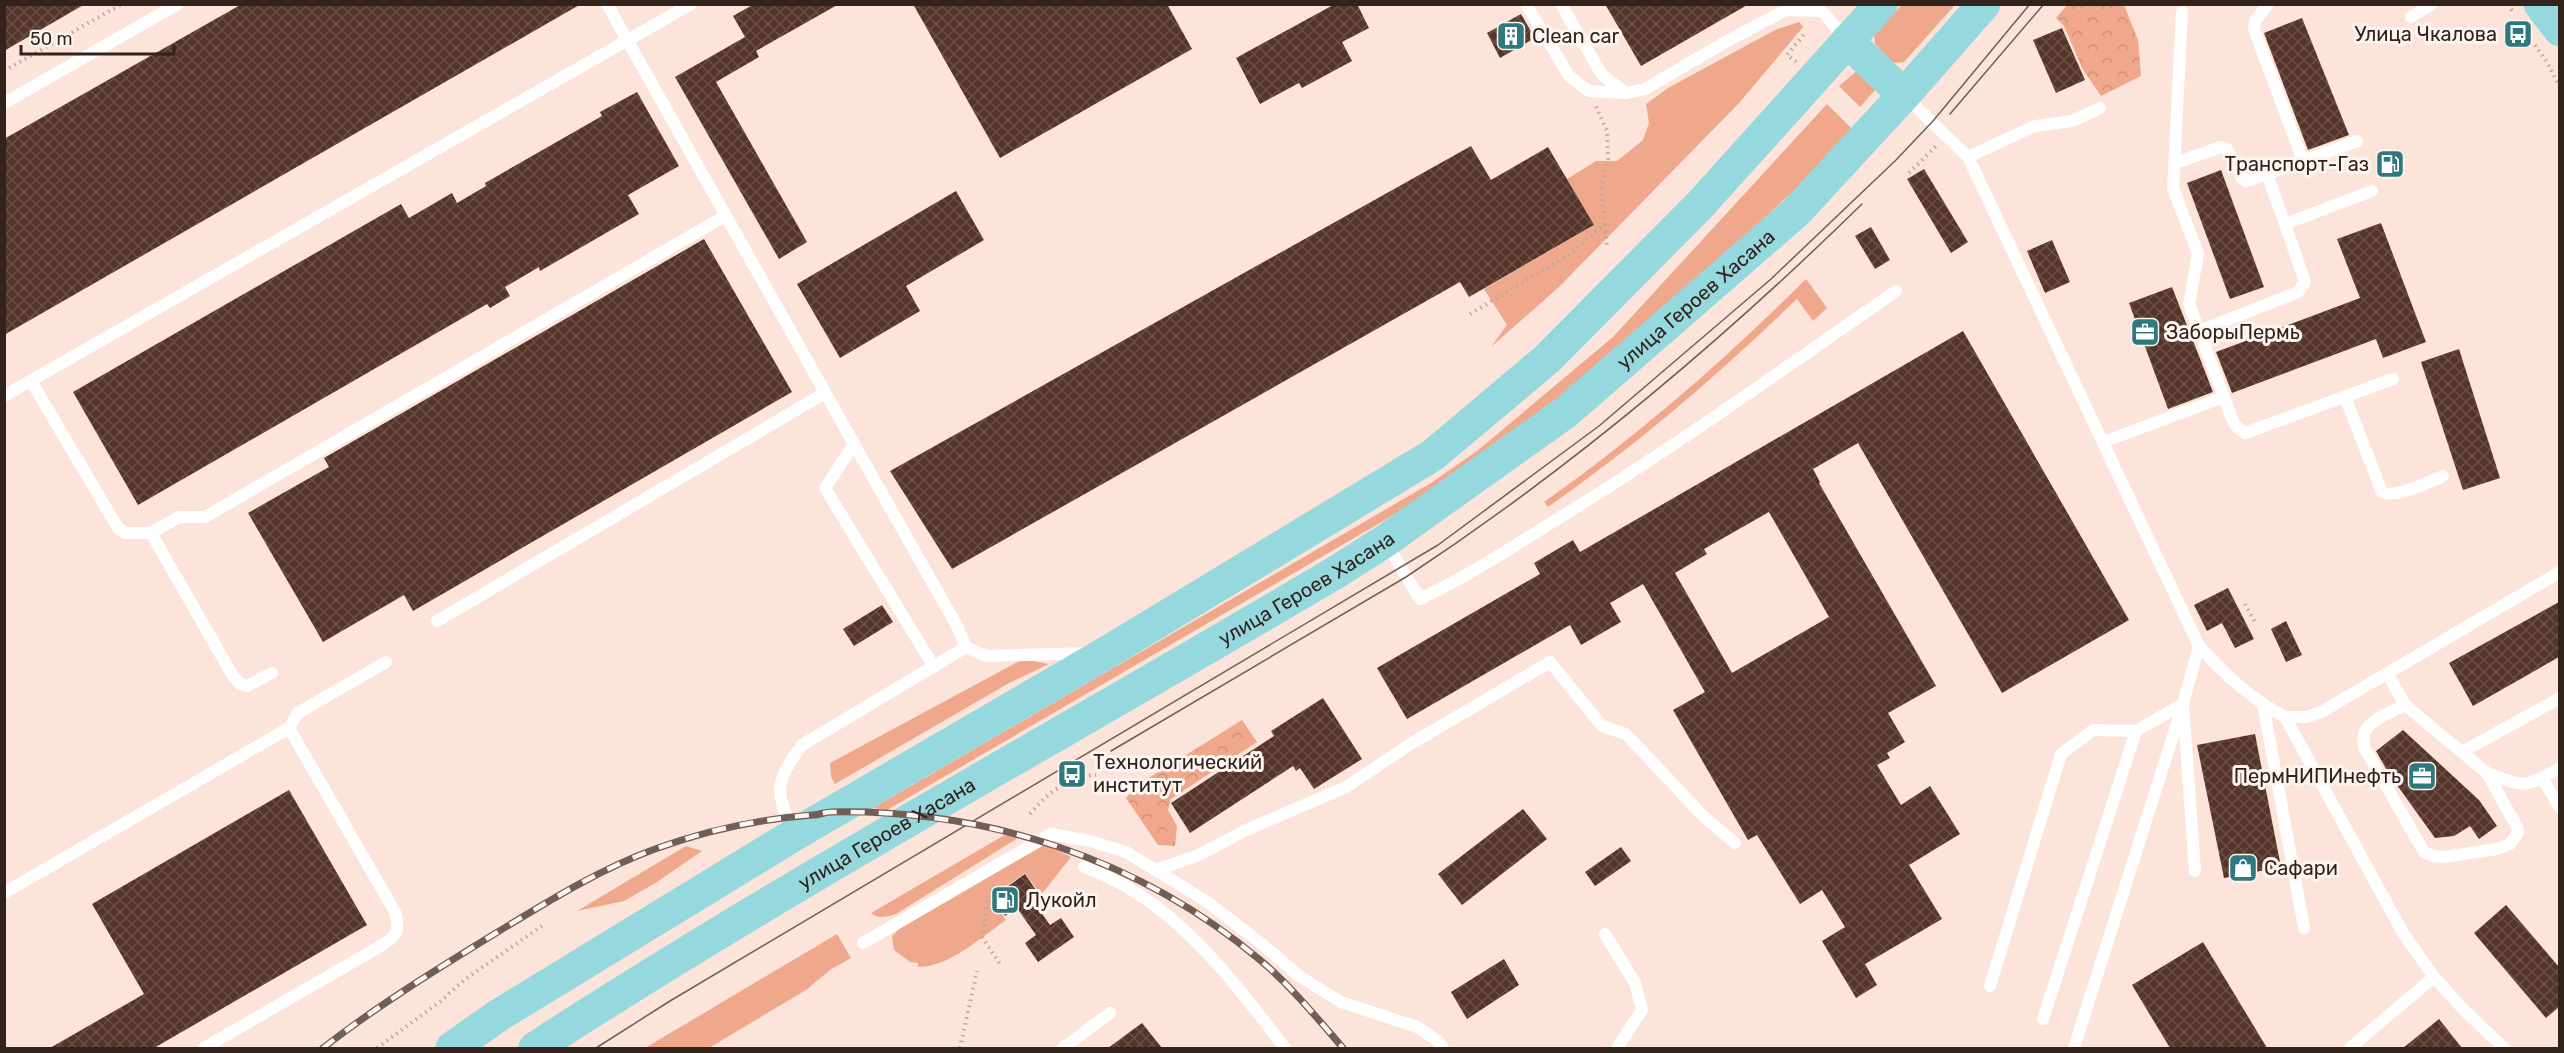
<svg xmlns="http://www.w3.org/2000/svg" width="2564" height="1053" font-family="Rubik,sans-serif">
	<defs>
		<pattern id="forest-crowns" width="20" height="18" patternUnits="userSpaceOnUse" patternTransform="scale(1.5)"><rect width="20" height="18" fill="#efa88c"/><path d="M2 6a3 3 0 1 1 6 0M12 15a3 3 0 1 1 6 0" fill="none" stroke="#cd9078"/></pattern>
		<pattern id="building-cross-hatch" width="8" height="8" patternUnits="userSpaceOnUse" patternTransform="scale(1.5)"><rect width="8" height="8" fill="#553529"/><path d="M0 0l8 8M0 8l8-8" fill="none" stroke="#6b5046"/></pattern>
	</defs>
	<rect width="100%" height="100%" fill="#fce4da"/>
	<g fill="#efa88c">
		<path d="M1902,5h53l-51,57 -11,1 -18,-19 -1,-11z"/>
		<path d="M1799,22l4,5 -63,75 -131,134 -50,51 -68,60 16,-22 -23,-36 109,-63 -26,-47 29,-18h21l26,-21 6,-17 -3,-19 22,-16 107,-58z"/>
		<path d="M1858,70l18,19 -16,18 -21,-21z"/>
		<path d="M1827,104l25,25 -54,58 -199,182 -154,116 -558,325 -14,-2 558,-325 46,-32 136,-114z"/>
		<path d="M1806,279l21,29 -14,13 -16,-22c-79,76 -160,146 -249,208l-4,-5c94,-66 181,-142 262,-223z"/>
		<path d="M1023,659l26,5 -40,19 -174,101 -4,-7 -1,-14z"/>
		<path d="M1008,833l10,3v2l-122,76c-8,2 -18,6 -25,-1z"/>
		<path d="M1043,844l28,13 -30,38 -16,-22 -35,24 16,23c-25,17 -56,47 -88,47v-4l-8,-1 -16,-12 -2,-14 7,-7 136,-83z"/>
		<path d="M686,846l16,5 -45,31 -33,19 -47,10z"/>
		<path d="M837,934l14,24 -21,12 -24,20 -97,58h-64z"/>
	</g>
	<g fill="url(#forest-crowns)">
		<path d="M2067,5h57l14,35 3,36 -40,20 -19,-28 -18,-42 -8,-8z"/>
		<path d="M1242,720l15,22 -86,57 -3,11 9,16 -2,20 -17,-1 -32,-47 10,-12z"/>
	</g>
	<g fill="url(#building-cross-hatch)" fill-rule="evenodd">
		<path d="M4,4h81l-81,47z"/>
		<path d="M242,4h339l-577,331v-196z"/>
		<path d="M754,4h85l-83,47 3,6 -43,25 91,160 -28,17 -104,-182 70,-40 -12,-21z"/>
		<path d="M913,4h254l25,45 -192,109z"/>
		<path d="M1335,4h22l12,24 -27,14 10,19 -50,27 -3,-5 -39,21 -24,-46z"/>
		<path d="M1605,4h144l-108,62z"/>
		<path d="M1521,14l14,24 -35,20 -13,-25z"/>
		<path d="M2302,18l47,117 -41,15 -44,-117z"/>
		<path d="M2062,28l23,52 -29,13 -23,-53z"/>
		<path d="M637,92l42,74 -51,29 11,19 -99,57 -1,-4 -34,20 5,9 -20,12 -3,-4 -349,201 -65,-113 328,-188 8,14 43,-25 5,10 29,-17 -1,-3 117,-67 -2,-4z"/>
		<path d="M1471,146l20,34 57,-33 46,78 -125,72 -9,-15 -508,287 -62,-98z"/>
		<path d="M1924,169l44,73 -17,11 -44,-74z"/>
		<path d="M2221,170l43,117 -34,12 -43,-116z"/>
		<path d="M956,191l28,49 -78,46 14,25 -80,47 -43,-74z"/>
		<path d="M2381,223l45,119 -43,16 -7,-19 -144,54 -16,-41 144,-54 -23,-59z"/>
		<path d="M1871,227l19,33 -15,9 -20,-33z"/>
		<path d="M704,239l88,153 -379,219 -9,-16 -81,47 -75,-129 81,-46 -5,-9z"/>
		<path d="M2052,240l18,42 -25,11 -18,-42z"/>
		<path d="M2172,287l41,105 -45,17 -39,-106z"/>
		<path d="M1963,331l166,289 -127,73 -144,-250 -45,26 7,13 -1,1 117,203 -48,27 17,29 -18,11 3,5 -13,7 24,40 29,-19 30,48 -51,31 33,54 -77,45 12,21 -21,13 -34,-57 23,-14 -23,-37 -22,14 -43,-69 -9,5 -75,-130 32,-18 -62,-108 -33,19 11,19 -40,23 -11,-20 -163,94 -30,-51 163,-94 -6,-11 39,-23 7,12zM1769,512l60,105 -97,56 -57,-100 32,-19 -3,-5z"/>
		<path d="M2459,349l41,129 -37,12 -42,-128z"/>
		<path d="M2228,588l26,51 -19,9 -13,-25 -15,8 -13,-26z"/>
		<path d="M2559,602v55l-86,49 -24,-43z"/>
		<path d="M882,605l11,17 -39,24 -11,-17z"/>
		<path d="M2286,621l16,34 -16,7 -15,-33z"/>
		<path d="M1323,698l39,61 -48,30 -14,-21 -4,3 -3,-5 -103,67 -19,-30 103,-67 -3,-5z"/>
		<path d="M2403,730l76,70 18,26 -18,13 -9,-13 -16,10 -19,2 -46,-64 -13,-23z"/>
		<path d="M2255,734l26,133 -57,11 -27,-133z"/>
		<path d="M289,790l78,135 -213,123h-104l94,-54 -52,-90z"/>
		<path d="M1523,809l24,30 -85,66 -24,-31z"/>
		<path d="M1621,847l10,14 -36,25 -10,-14z"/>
		<path d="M1025,874l13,19 -7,5 19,27 11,-7 13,19 -36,25 -13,-19 11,-8 -19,-27 -12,8 -13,-19z"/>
		<path d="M2506,905l53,62v40l-13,11 -72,-85z"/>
		<path d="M2203,942l64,106h-97l-38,-63z"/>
		<path d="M1504,959l15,26 -52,34 -16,-27z"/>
		<path d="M2439,1019l23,29h-59z"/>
		<path d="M1142,1023l20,25h-54z"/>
	</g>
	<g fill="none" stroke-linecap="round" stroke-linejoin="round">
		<g stroke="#bca79e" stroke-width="4" stroke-dasharray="1.5 4.5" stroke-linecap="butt">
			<path d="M2508,4l6,10"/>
			<path d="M2535,45l12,17 13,26"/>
			<path d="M1796,62l-9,-7 19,-23"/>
			<path d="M4,71l118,-67"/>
			<path d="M1909,173l27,-27"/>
			<path d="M1605,225l2,22"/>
			<path d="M1470,314l100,-60 35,-30 -4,-35 7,-30 -1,-28 -11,-25"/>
			<path d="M2245,604l10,18"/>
			<path d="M1030,814c17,-21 38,-37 66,-39"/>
			<path d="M995,885l-7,15 -6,37 18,27"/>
			<path d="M377,1048l64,-47 23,-21 78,-54"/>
			<path d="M960,1048l17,-77"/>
		</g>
		<g stroke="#fff" stroke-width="12">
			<path d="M607,4l247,440"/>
			<path d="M1526,4l43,72 20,15 38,2 18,-4 82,-48 59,-31 36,1 25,30"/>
			<path d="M1561,4l41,71 24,18"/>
			<path d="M2268,4l-13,17 -1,8 49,132"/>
			<path d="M2411,17l21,-13"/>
			<path d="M1905,96l63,61 231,489c27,30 50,51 86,71l118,216 31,44 30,33 40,38"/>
			<path d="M4,103l174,-99"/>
			<path d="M1968,157l67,-31 37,-5 28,-13"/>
			<path d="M2175,163l46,-16 6,2 15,29 4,3 21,-7"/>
			<path d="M2285,224l-18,-50 90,-33"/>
			<path d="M2199,331l99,-39 7,-10 -20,-58 87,-33"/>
			<path d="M31,381l87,147 7,5h26l82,143 7,8 7,2 25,-13"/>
			<path d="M4,396l687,-392"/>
			<path d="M2224,397c5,13 8,30 21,36l148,-54"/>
			<path d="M2345,397l37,95c13,7 47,-10 61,-16"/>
			<path d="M2103,442l121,-45 -35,-93 9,-50 -25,-66 9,-176"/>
			<path d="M151,533l28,-16h26l520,-301"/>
			<path d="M1385,541l35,58c46,-22 88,-49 131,-76 118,-72 231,-153 345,-232"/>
			<path d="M437,621l388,-228"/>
			<path d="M934,667l-109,-179 29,-44 103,182 9,21 20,9 103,-3"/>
			<path d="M2387,673l18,32 82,68 30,54 1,6 -8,11 -13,5 -54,8 -10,-1 -9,-4 -59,-103c-9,-26 19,-33 40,-44"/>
			<path d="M2263,704l41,224"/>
			<path d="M2285,717h22l16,-6 237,-139"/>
			<path d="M289,728l9,-15 88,-51"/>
			<path d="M2462,752l98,-54"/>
			<path d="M2487,773c40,14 35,16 73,-5"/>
			<path d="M2542,778l18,30"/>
			<path d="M795,831c-23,-38 -18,-52 7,-86l164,-98"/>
			<path d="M1084,867c88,31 146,110 201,181"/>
			<path d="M1156,870l43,-15 45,-24 102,-44 66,-44 138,-81 52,64 24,8 78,83 31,26"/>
			<path d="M4,893l285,-165 106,184c5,16 3,23 -11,32l-180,104"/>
			<path d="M1605,934l30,49 7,27 -25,38"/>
			<path d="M863,943l188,-109 39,7 36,11 80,49 56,43 37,32 42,26 76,25 21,14 5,7"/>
			<path d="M1990,986l71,-232 32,-24 43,1"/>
			<path d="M2043,1019l93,-288 47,-27 12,167"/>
			<path d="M1063,1048l47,-35"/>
			<path d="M2074,1048l109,-344 16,-58"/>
			<path d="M2350,1048l84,-71"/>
		</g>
		<g stroke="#95d8dd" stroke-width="33">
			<path d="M2540,4l20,26"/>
			<path d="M1847,41l57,54"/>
			<path d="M452,1048l47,-33 298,-182 309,-180 327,-198 114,-96 152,-153 182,-202"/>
			<path id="s1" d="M535,1048c261,-169 535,-318 803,-477l47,-30 181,-129 230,-200 108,-117 80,-91"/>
		</g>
		<g stroke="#705e57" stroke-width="1.5">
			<path d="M1950,114l94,-110"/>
			<path d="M1111,751l295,-174c164,-108 316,-236 456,-373"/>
			<path d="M596,1048l74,-47 768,-456 161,-119 172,-147 125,-119 37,-39 97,-117"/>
		</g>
		<g stroke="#705e57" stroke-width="7">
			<path id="rail" d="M323,1048c54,-42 114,-79 173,-115 51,-31 104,-64 159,-84 52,-19 104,-30 158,-34 6,0 12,-3 18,-3 155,-3 309,47 429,148 31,26 57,58 83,88"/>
		</g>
		<use href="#rail" stroke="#fdf5f2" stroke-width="4.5" stroke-dasharray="14" stroke-linecap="butt"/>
	</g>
	<defs>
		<g id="bus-square" transform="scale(1.5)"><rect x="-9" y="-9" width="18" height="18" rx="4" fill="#2f787d" stroke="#fdf5f2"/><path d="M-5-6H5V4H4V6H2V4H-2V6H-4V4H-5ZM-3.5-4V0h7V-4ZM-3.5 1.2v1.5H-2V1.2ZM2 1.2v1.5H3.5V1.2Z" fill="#fff"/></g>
		<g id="building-square" transform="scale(1.5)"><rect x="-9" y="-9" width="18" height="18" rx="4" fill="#2f787d" stroke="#fdf5f2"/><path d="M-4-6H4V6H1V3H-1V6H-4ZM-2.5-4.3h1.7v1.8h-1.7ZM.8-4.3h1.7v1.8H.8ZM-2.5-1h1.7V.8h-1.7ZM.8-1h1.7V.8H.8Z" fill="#fff"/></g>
		<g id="fuel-square" transform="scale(1.5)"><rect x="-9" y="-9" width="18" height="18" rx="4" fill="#2f787d" stroke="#fdf5f2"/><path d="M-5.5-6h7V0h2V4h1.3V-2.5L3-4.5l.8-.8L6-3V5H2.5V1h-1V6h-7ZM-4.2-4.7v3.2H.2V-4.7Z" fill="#fff"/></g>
		<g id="office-square" transform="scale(1.5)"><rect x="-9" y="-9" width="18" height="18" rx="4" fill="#2f787d" stroke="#fdf5f2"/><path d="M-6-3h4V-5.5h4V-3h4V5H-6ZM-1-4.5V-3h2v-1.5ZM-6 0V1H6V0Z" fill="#fff"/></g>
		<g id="shop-square" transform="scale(1.5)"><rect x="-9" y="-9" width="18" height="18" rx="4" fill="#2f787d" stroke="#fdf5f2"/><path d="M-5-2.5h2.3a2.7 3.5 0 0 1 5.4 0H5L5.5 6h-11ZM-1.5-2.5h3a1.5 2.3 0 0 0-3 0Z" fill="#fff"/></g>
	</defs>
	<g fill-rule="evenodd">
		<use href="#bus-square" x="2518" y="34"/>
		<use href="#building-square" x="1511" y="36"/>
		<use href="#fuel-square" x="2390" y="164"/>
		<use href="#office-square" x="2145" y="332"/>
		<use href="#bus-square" x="1072" y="774"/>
		<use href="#office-square" x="2422" y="776"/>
		<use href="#shop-square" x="2243" y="868"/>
		<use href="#fuel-square" x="1005" y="900"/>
	</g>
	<g text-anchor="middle" stroke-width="6" stroke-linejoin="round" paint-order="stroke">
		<g font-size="20" fill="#31221c" stroke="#fdf5f2" text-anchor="start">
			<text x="2497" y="41" text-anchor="end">Улица Чкалова</text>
			<text x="1532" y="43">Clean car</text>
			<text x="2369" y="171" text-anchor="end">Транспорт-Газ</text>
			<text x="2166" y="339">ЗаборыПермь</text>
			<text x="1093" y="769">Технологический<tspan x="1093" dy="23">институт</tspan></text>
			<text x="2401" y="783" text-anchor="end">ПермНИПИнефть</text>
			<text x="2264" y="875">Сафари</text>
			<text x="1026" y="907">Лукойл</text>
		</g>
		<g font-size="20" fill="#31221c" stroke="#fdf5f2">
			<text dy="7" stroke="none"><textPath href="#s1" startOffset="1384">улица Героев Хасана</textPath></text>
			<text dy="7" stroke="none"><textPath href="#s1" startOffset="898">улица Героев Хасана</textPath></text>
			<text dy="7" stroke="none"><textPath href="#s1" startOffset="412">улица Героев Хасана</textPath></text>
		</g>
	</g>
	<rect width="2564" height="1053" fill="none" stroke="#31221c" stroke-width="12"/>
	<path d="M21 45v9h153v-9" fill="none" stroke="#31221c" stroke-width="3"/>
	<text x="30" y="45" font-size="18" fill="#31221c" stroke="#fdf5f2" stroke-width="4.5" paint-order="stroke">50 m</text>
</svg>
